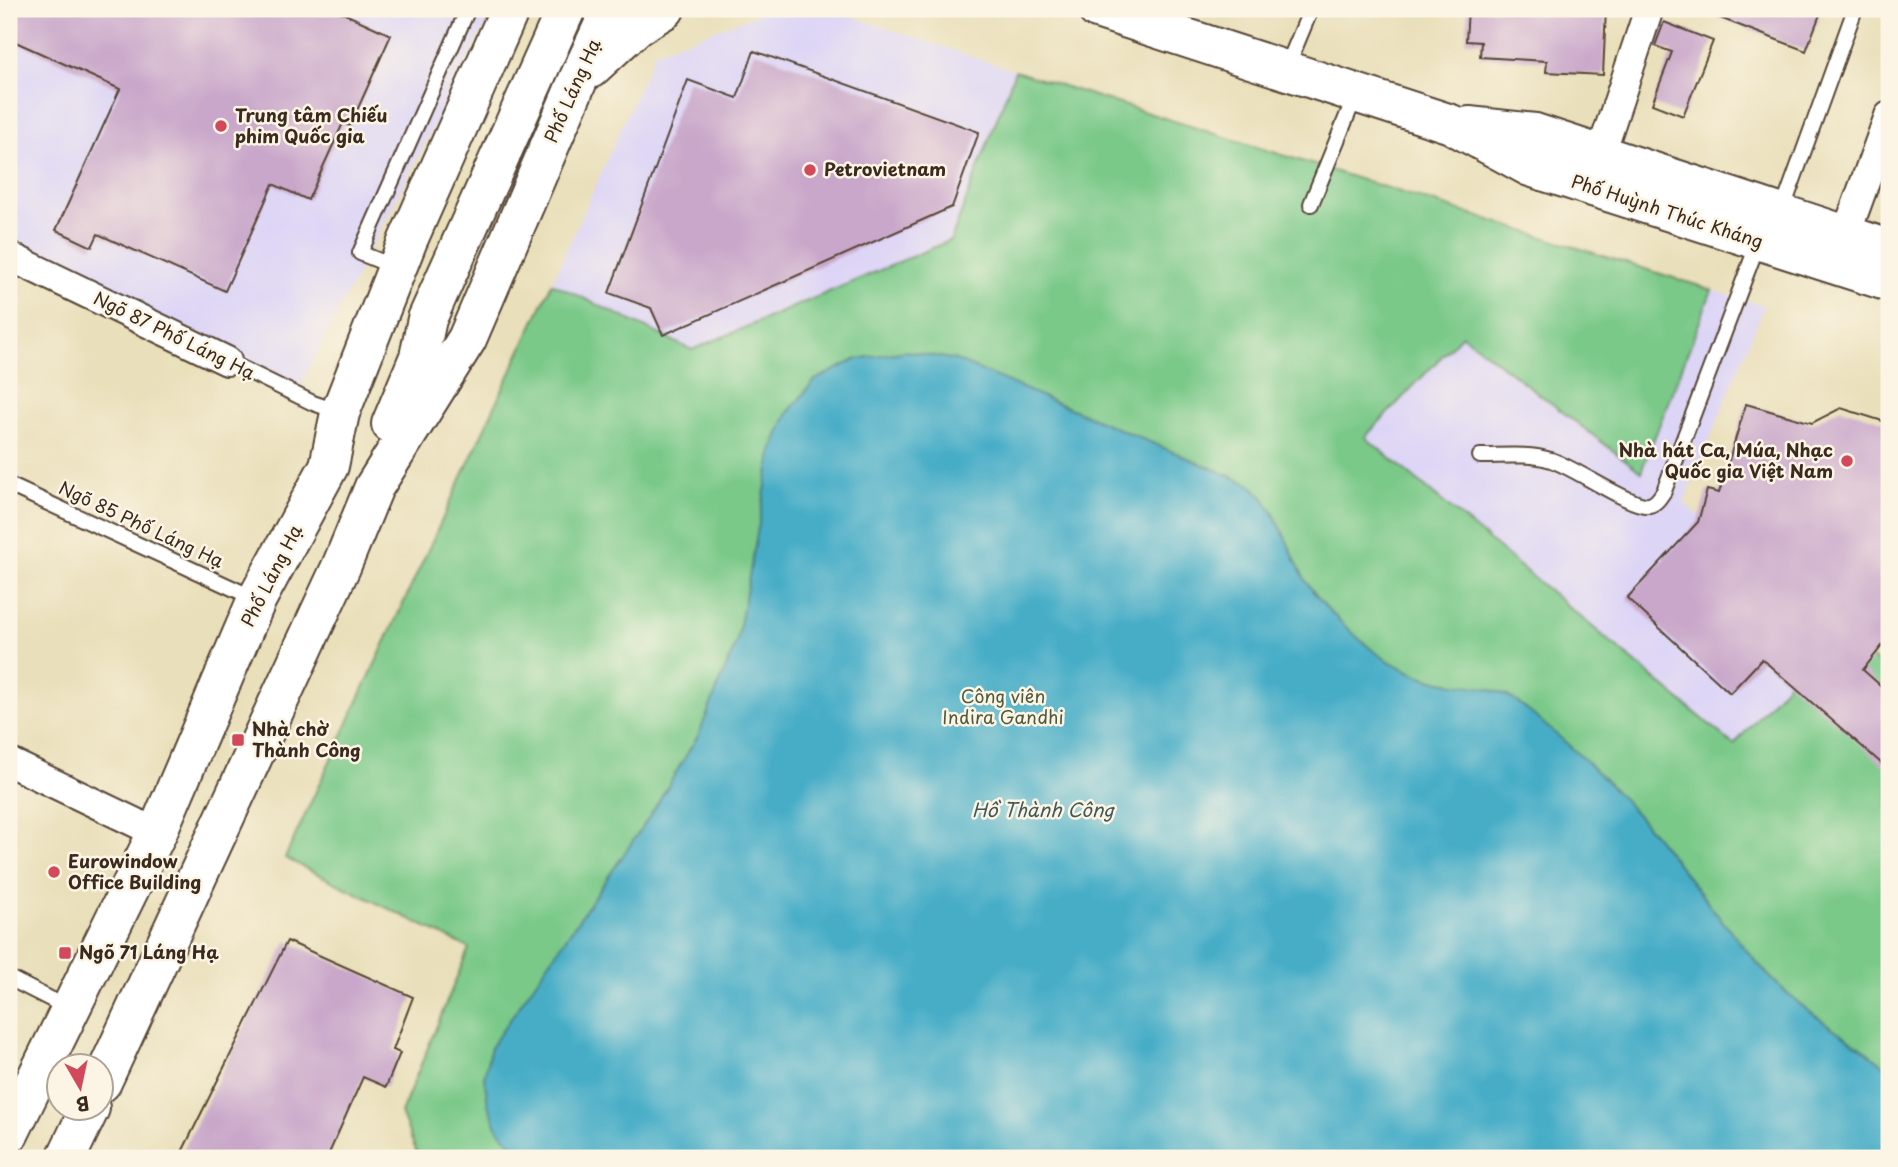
<svg xmlns="http://www.w3.org/2000/svg" width="1898" height="1167" font-family="'Playpen Sans',sans-serif">
	<rect width="100%" height="100%" fill="#fcf5e5"/>
	<filter id="ink" filterUnits="userSpaceOnUse"><feTurbulence type="fractalNoise" baseFrequency=".0143" numOctaves="2"/><feDisplacementMap in="SourceGraphic" scale="14" xChannelSelector="R" yChannelSelector="G"/><feConvolveMatrix kernelMatrix="1 2 1 2 8 2 1 2 1" color-interpolation-filters="sRGB"/></filter>
	<filter id="wash" filterUnits="userSpaceOnUse"><feTurbulence type="fractalNoise" baseFrequency=".00686" numOctaves="4" result="noise"/><feDisplacementMap in="SourceGraphic" scale="28" xChannelSelector="R" yChannelSelector="G"/><feGaussianBlur stdDeviation="1.57" result="paint"/><feColorMatrix in="noise" values="0 0 0 0 0 0 0 0 0 0 0 0 0 0 0 0 0 1.4 0 .05"/><feComposite in="paint" operator="in"/></filter>
	<g filter="url(#wash)">
		<rect width="100%" height="100%" fill="#e9dfba"/>
		<g fill="#ddd5f6">
			<path d="M9,9h485l-194,377 -291,-143z"/>
			<path d="M773,9h56l186,62 -64,169 -259,110 -140,-67 103,-231z"/>
			<path d="M1712,290l52,16 -80,197 151,126 -101,116 -369,-308 97,-102 179,137z"/>
		</g>
		<path fill="#7ac989" stroke="#5a7a54" stroke-width="2" d="M1015,71l697,219 -71,182 -179,-137 -97,102 369,308 101,-116 54,42v487h-1470l-18,-45 68,-165 -184,-90 267,-575 140,67 259,-110z"/>
		<path fill="#47adc7" stroke="#416c72" stroke-width="2" d="M906,351l50,9 293,124c29,21 39,68 58,99 17,25 40,46 63,65 18,15 48,29 71,34 26,4 55,4 76,20 49,38 95,82 134,129 41,49 77,102 121,148 14,13 29,27 45,38 24,18 51,32 72,53v88h-1349l-25,-10 -17,-19 -10,-25 -4,-27 7,-30 159,-231 49,-82 38,-93 36,-193 14,-34 28,-34 42,-21z"/>
		<g id="blocks">
			<g fill="#c9a7ca">
				<path d="M9,9h325l57,26 -41,91 -7,-3 -35,77 -35,-16 -48,107 -127,-57 -6,13 -36,-17 64,-141 -111,-50z"/>
				<path d="M1468,9h138l-3,66 -57,-3 1,-11 -67,-4 1,-15 -15,-1z"/>
				<path d="M1702,9h120l-16,42 -104,-40z"/>
				<path d="M1664,22l49,19 -30,75 -31,-12 20,-52 -17,-6z"/>
				<path d="M754,51l225,81 -27,75 -289,128 -12,-27 -42,-15 79,-213 49,18z"/>
				<path d="M1746,404l66,19 29,-15 48,15v214l-26,33 26,23v77l-127,-111 -32,34 -103,-95 71,-76 9,-32 12,3z"/>
				<path d="M287,941l126,56 -20,53 7,3 -14,34 -23,-10 -36,81h-148z"/>
			</g>
		</g>
	</g>
	<g filter="url(#ink)">
		<use href="#blocks" fill-opacity="0" stroke="#554535" stroke-width="2"/>
		<g fill="none" stroke-linecap="round" stroke-linejoin="round">
			<g stroke="#554535" stroke-width="18">
				<g id="service">
					<path d="M1286,69l25,-60"/>
					<path d="M1311,204l45,-110"/>
					<path d="M1782,211l73,-202"/>
					<path d="M397,268l-37,-15 108,-244"/>
					<path d="M227,361l86,42 26,9"/>
					<path d="M1480,456c23,0 48,-3 71,4 23,7 81,48 98,45 7,-1 11,-8 15,-14l94,-248"/>
					<path d="M9,485l247,114"/>
					<path d="M9,978l59,30"/>
				</g>
			</g>
			<g stroke="#554535" stroke-width="32">
				<g id="minor">
					<path d="M1601,153l48,-144"/>
					<path d="M1846,234l43,-118"/>
					<path d="M9,256l218,105"/>
					<path d="M9,762l148,71"/>
				</g>
			</g>
			<g stroke="#554535" stroke-width="42">
				<g id="primary">
					<path d="M1097,9l354,115 79,43 359,115"/>
					<path d="M590,69l47,-43 28,-17"/>
					<path d="M1469,126l66,7 354,116"/>
					<path d="M391,424l28,-67 8,-38 139,-310"/>
					<path d="M102,1082l239,-515 33,-80 93,-148 111,-259 33,-71"/>
					<path d="M9,1134l148,-301 100,-234 72,-133 11,-53 68,-173 102,-231"/>
					<path d="M66,1158l24,-50"/>
				</g>
			</g>
			<use href="#service" stroke="#fff" stroke-width="14"/>
			<use href="#minor" stroke="#fff" stroke-width="28"/>
			<use href="#primary" stroke="#fff" stroke-width="38"/>
		</g>
	</g>
	<g fill="#d1495b" stroke="#fcf5e5" stroke-width="2.5">
		<circle cx="221" cy="126" r="7"/>
		<circle cx="810" cy="170" r="7"/>
		<circle cx="1847" cy="461" r="7"/>
		<rect x="231" y="733" width="14" height="14" rx="3.5"/>
		<circle cx="54" cy="872" r="7"/>
		<rect x="58" y="946" width="14" height="14" rx="3.5"/>
	</g>
	<g text-anchor="middle" stroke-width="5" stroke-linejoin="round" paint-order="stroke">
		<g font-size="18" fill="#3b2a1e" stroke="#fcf5e5">
			<text transform="translate(573 91) rotate(-66)" y="6">Phố Láng Hạ</text>
			<text transform="translate(1667 212) rotate(18)" y="6">Phố Huỳnh Thúc Kháng</text>
			<text transform="translate(174 336) rotate(26)" y="6">Ngõ 87 Phố Láng Hạ</text>
			<text transform="translate(141 525) rotate(25)" y="6">Ngõ 85 Phố Láng Hạ</text>
			<text transform="translate(272 576) rotate(-63)" y="6">Phố Láng Hạ</text>
		</g>
		<g font-size="18" font-weight="bold" fill="#3b2a1e" stroke="#fcf5e5" text-anchor="start">
			<text x="235" y="122">Trung tâm Chiếu<tspan x="235" dy="21">phim Quốc gia</tspan></text>
			<text x="824" y="176">Petrovietnam</text>
			<text x="1833" y="457" text-anchor="end">Nhà hát Ca, Múa, Nhạc<tspan x="1833" dy="21">Quốc gia Việt Nam</tspan></text>
			<text x="252" y="736">Nhà chờ<tspan x="252" dy="21">Thành Công</tspan></text>
			<text x="68" y="868">Eurowindow<tspan x="68" dy="21">Office Building</tspan></text>
			<text x="79" y="959">Ngõ 71 Láng Hạ</text>
		</g>
		<g font-size="18" fill="#4e5a3e" stroke="#fcf5e5">
			<text x="1003" y="703">Công viên<tspan x="1003" dy="21">Indira Gandhi</tspan></text>
		</g>
		<g font-size="19" font-style="italic" fill="#3f5859" stroke="#fcf5e5">
			<text x="1043" y="817">Hồ Thành Công</text>
		</g>
	</g>
	<rect width="1898" height="1167" fill="none" stroke="#fcf5e5" stroke-width="35"/>
	<g transform="translate(80 1087) rotate(171)"><circle r="33" fill="#fcf5e5" stroke="#afa495" stroke-width="2"/>
	<path d="M0-5L12 26L0 18L-12 26Z" fill="#d1495b"/>
	<text y="-10" font-size="19" font-weight="bold" text-anchor="middle" fill="#3b2a1e">B</text>
	</g>
</svg>
